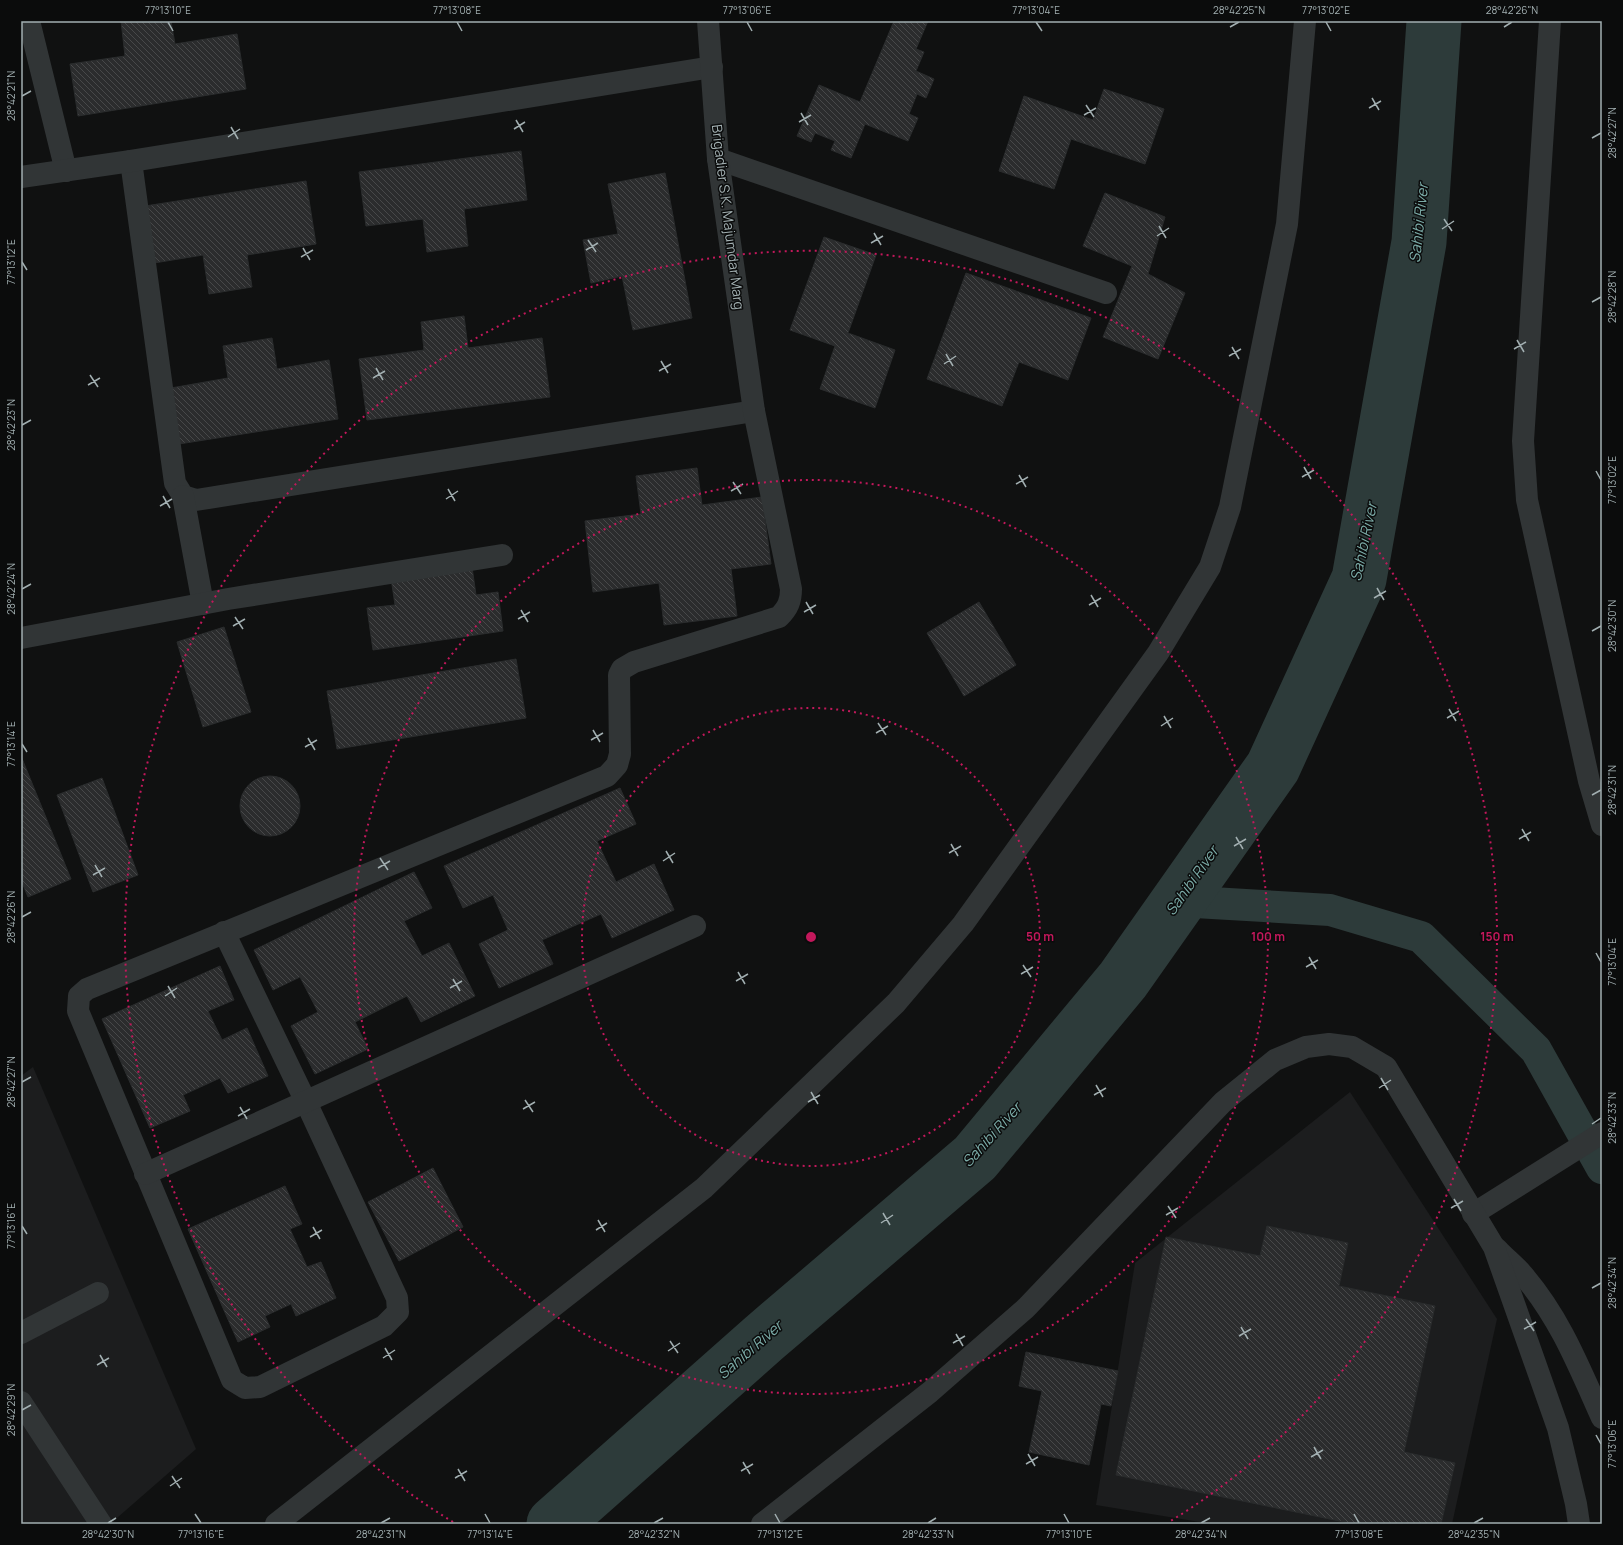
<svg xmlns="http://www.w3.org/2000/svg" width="1623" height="1545" font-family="Manrope,sans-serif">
	<defs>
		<pattern id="building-back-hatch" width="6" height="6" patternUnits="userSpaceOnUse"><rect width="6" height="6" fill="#2b2c2d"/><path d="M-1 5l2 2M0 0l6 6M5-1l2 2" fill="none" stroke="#474849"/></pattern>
	</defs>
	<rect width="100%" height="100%" fill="#101111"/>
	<g fill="#1c1d1e">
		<path d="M33,1067l163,382 -86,75h-89v-448z"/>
		<path d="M1350,1092l147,227 -45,205h-240l-116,-19 39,-242z"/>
	</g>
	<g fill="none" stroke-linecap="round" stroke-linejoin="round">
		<path stroke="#2d3b3a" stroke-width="32" d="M1178,901l152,9 91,27 115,113 66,118"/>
		<path stroke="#2d3b3a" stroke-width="55" d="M554,1524l210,-186 211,-180 148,-178 150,-213 86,-188 60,-337 15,-221"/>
	</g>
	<g fill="url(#building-back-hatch)" stroke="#2a2c2d">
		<path d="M121,21h50l4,23 62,-10 9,55 -168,27 -8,-52 55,-8z"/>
		<path d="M894,21h34l-12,28 8,3 -8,19 18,8 -8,19 -9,-4 -8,20 9,4 -10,23 -43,-17 -14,34 -20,-8 4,-9 -20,-8 -4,9 -14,-6 22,-51 41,17z"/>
		<path d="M1104,89l60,20 -19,55 -74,-25 -17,50 -55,-18 25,-75 69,24z"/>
		<path d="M521,151l6,49 -63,9 4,37 -41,6 -4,-33 -57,7 -7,-54z"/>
		<path d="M665,173l27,145 -59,12 -11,-54 -31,7 -8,-43 35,-6 -10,-50z"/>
		<path d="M306,181l10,63 -69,11 5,32 -43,7 -6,-39 -49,8 -9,-57z"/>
		<path d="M1105,193l60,24 -17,57 37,19 -27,66 -55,-22 29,-71 -49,-20z"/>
		<path d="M824,237l52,18 -28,78 47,17 -20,58 -55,-19 15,-43 -45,-16z"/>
		<path d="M966,273l125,45 -23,62 -49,-18 -17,44 -75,-27z"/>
		<path d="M464,316l4,32 74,-10 8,59 -183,23 -8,-61 65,-9 -3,-28z"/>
		<path d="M272,338l5,31 52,-9 9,59 -159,25 -8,-56 57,-10 -5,-32z"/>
		<path d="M697,468l5,37 60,-8 9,67 -40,5 6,47 -73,9 -5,-42 -66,9 -8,-71 56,-7 -5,-38z"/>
		<path d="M472,567l4,28 22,-3 5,39 -130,19 -6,-42 28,-3 -4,-27z"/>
		<path d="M979,602l37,63 -52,31 -37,-63z"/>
		<path d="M224,627l27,85 -48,15 -26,-85z"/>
		<path d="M516,659l10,59 -189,31 -10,-58z"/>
		<path d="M21,756l50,123 -43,18 -7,-17z"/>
		<circle cx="270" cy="806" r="30"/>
		<path d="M102,778l36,97 -45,17 -36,-97z"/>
		<path d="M620,788l16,36 -39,17 19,41 38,-18 20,46 -62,28 -11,-24 -59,26 11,24 -54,24 -20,-44 29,-14 -15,-35 -30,13 -19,-42z"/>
		<path d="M414,872l18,36 -28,13 18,35 27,-13 26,53 -54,26 -14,-26 -52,26 13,27 -53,25 -24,-48 27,-14 -18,-35 -27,13 -19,-40z"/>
		<path d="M220,966l14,34 -26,11 14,29 25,-12 21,48 -40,17 -8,-15 -37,17 7,16 -40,17 -48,-109z"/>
		<path d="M433,1168l30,59 -64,34 -31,-59z"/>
		<path d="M285,1186l17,38 -12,5 17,38 14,-5 15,36 -40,18 -5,-12 -26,12 5,11 -32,15 -50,-113z"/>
		<path d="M1267,1226l81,17 -9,43 96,20 -31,146 51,11 -14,61h-87l-238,-49 50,-238 94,19z"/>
		<path d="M1026,1352l92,19 -7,35 -10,-2 -12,61 -60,-13 13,-61 -23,-5z"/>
	</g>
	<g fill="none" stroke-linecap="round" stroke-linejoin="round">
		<g stroke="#313536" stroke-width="22">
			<path d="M29,21l37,150"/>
			<path d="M1550,21l-27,420 4,59 62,281 13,44"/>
			<path d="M718,159l388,134"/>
			<path d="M131,161l44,322 8,13 13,4 558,-89"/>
			<path d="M21,177l110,-16 581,-94"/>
			<path d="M183,496l20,108"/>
			<path d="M21,638l207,-39 274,-44"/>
			<path d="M224,932l82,170 91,196 1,14 -14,14 -124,61 -15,1 -13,-8 -154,-369 1,-15 8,-7 520,-213 10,-11 3,-11 -1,-79 3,-6 12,-7 145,-45c9,-9 12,-16 12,-28l-37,-178 -36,-252 -10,-138"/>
			<path d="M145,1174l550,-248"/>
			<path d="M1473,1214l129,-81"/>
			<path d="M1497,1249c8,9 19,17 26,26 37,43 56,92 79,143"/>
			<path d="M21,1333l77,-40"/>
			<path d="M21,1402l80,122"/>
			<path d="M276,1524l428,-336 192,-185 67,-79 195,-271 52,-86 20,-60 57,-283 18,-203"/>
			<path d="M762,1524l168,-132 96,-84 197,-206 52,-42 31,-13 23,-3 23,3 34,20 108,180 64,181 18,76 3,20"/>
		</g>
	</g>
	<path fill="none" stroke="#a2afb1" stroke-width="1.5" d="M168,22l5,9M457,22l5,9M747,22l5,9M1036,22l6,9M1326,22l5,9M1230,27l9,-5M1504,27l8,-5M22,96l9,-5M1372,98l7,12M1086,105l8,12M1369,108l12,-7M801,113l7,12M1084,115l12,-7M516,120l7,12M799,122l12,-7M231,127l7,12M514,129l11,-7M228,137l12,-8M1592,138l9,-5M1444,219l8,12M1159,226l7,12M1442,229l12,-8M874,233l7,12M1157,236l12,-8M588,240l8,12M871,243l12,-7M303,248l7,12M586,250l12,-7M301,257l12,-7M22,262l5,8M1592,302l9,-5M1517,340l7,12M1232,347l7,12M1514,349l12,-7M946,354l7,12M1229,356l12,-7M661,361l7,12M944,364l12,-8M376,368l7,12M659,371l12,-7M90,375l8,12M373,378l12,-7M88,385l12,-7M22,425l9,-5M1304,467l7,12M1596,471l5,9M1019,475l7,12M1302,477l12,-7M733,482l8,12M1016,484l12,-7M448,489l7,12M731,491l12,-7M163,496l7,12M446,499l12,-8M160,506l12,-7M1377,588l7,12M22,589l9,-5M1091,595l7,12M1374,598l12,-7M806,602l7,12M1089,605l12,-7M521,610l7,12M804,612l12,-7M235,617l8,12M518,619l12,-7M233,626l12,-7M1592,631l9,-5M1449,709l7,12M1164,716l7,12M1447,718l12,-7M878,723l8,12M1161,726l12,-8M593,730l7,12M876,733l12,-7M308,738l7,12M591,740l12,-7M22,744l5,8M305,747l12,-7M1592,795l9,-5M1522,829l7,12M1236,837l7,12M1519,839l12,-7M951,844l7,12M1234,846l12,-7M666,851l7,12M949,853l12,-7M380,858l8,12M663,861l12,-8M95,865l7,12M378,868l12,-7M93,875l12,-7M22,917l9,-5M1596,953l5,9M1309,957l7,12M1023,965l8,12M1306,967l12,-7M738,972l7,12M1021,974l12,-7M453,979l7,12M736,981l12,-7M168,986l7,12M450,988l12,-7M165,996l12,-8M1381,1078l7,12M22,1082l9,-5M1096,1085l7,12M1379,1088l12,-8M811,1092l7,12M1094,1095l12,-7M525,1100l8,12M808,1102l12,-7M240,1107l7,12M523,1109l12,-7M238,1116l12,-7M1592,1124l9,-6M1454,1199l7,12M1168,1206l8,12M1451,1208l12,-7M883,1213l7,12M1166,1215l12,-7M598,1220l7,12M881,1223l12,-8M22,1226l5,8M313,1227l7,12M596,1230l11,-7M310,1237l12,-7M1592,1288l9,-5M1526,1319l8,12M1241,1327l7,12M1524,1329l12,-7M956,1334l7,12M1239,1336l12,-7M670,1341l8,12M953,1343l12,-7M385,1348l7,12M668,1351l12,-8M100,1355l7,12M383,1358l12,-8M97,1365l12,-7M22,1410l9,-5M1596,1435l5,9M1314,1447l7,12M1028,1454l7,12M1311,1457l12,-7M743,1462l7,12M1026,1464l12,-7M458,1469l7,12M741,1471l12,-7M172,1476l8,12M455,1478l12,-7M170,1486l12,-8M195,1514l6,9M485,1514l5,9M775,1514l5,9M1064,1514l5,9M1354,1514l5,9M108,1523l8,-5M381,1523l9,-5M654,1523l9,-5M928,1523l8,-5M1201,1523l9,-5M1474,1523l9,-5"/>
	<g fill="none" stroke="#c2185b" stroke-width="2" stroke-dasharray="2 4">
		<circle cx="811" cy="937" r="229"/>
		<circle cx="811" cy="937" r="457"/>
		<path d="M453 1522A686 686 0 1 1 1169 1522"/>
	</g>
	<g text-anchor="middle" stroke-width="3" stroke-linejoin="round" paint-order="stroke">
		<g font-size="14" fill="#a2afb1" stroke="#0b0c0c">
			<text transform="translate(728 217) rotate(83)" y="5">Brigadier S.K. Majumdar Marg</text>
		</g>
		<g font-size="15" font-style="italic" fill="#7baba7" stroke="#0b0c0c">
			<text transform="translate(1419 223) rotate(-84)" y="5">Sahibi River</text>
			<text transform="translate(1364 542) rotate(-78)" y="5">Sahibi River</text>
			<text transform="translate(1192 881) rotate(-55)" y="5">Sahibi River</text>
			<text transform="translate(992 1135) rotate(-48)" y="5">Sahibi River</text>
			<text transform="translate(750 1350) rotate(-41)" y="5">Sahibi River</text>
		</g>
	</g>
	<circle cx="811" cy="937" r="6" fill="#c2185b" stroke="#0b0c0c" stroke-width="2"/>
	<g font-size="12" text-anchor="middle" font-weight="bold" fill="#c2185b" stroke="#0b0c0c" stroke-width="3" stroke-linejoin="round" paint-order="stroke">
		<text x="1040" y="941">50 m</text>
		<text x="1268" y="941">100 m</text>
		<text x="1497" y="941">150 m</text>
	</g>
	<rect width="1623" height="1545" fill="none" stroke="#0b0c0c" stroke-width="44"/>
	<rect x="22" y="22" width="1579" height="1501" fill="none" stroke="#a2afb1" stroke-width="1.5"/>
	<g font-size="10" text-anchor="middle" fill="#a2afb1">
		<text x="168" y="14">77°13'10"E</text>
		<text x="457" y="14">77°13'08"E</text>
		<text x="747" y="14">77°13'06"E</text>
		<text x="1036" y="14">77°13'04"E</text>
		<text x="1239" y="14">28°42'25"N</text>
		<text x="1326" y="14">77°13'02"E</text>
		<text x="1512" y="14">28°42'26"N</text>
		<text transform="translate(11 96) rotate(-90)" y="4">28°42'21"N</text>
		<text transform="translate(1612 133) rotate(-90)" y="4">28°42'27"N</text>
		<text transform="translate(11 262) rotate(-90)" y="4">77°13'12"E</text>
		<text transform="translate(1612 297) rotate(-90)" y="4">28°42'28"N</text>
		<text transform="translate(11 425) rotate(-90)" y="4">28°42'23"N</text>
		<text transform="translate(1612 480) rotate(-90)" y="4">77°13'02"E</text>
		<text transform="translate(11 589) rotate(-90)" y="4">28°42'24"N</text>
		<text transform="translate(1612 626) rotate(-90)" y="4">28°42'30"N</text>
		<text transform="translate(11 744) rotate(-90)" y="4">77°13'14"E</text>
		<text transform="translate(1612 790) rotate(-90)" y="4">28°42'31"N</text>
		<text transform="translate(11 917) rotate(-90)" y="4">28°42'26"N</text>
		<text transform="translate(1612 962) rotate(-90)" y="4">77°13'04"E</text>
		<text transform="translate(11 1082) rotate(-90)" y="4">28°42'27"N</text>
		<text transform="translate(1612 1118) rotate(-90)" y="4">28°42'33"N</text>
		<text transform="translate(11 1226) rotate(-90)" y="4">77°13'16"E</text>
		<text transform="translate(1612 1283) rotate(-90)" y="4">28°42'34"N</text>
		<text transform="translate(11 1410) rotate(-90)" y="4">28°42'29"N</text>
		<text transform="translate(1612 1444) rotate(-90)" y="4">77°13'06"E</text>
		<text x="108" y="1538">28°42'30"N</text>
		<text x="201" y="1538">77°13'16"E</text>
		<text x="381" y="1538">28°42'31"N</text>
		<text x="490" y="1538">77°13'14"E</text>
		<text x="654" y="1538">28°42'32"N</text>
		<text x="780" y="1538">77°13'12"E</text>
		<text x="928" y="1538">28°42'33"N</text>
		<text x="1069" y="1538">77°13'10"E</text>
		<text x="1201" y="1538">28°42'34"N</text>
		<text x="1359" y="1538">77°13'08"E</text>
		<text x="1474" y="1538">28°42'35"N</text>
	</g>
</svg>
